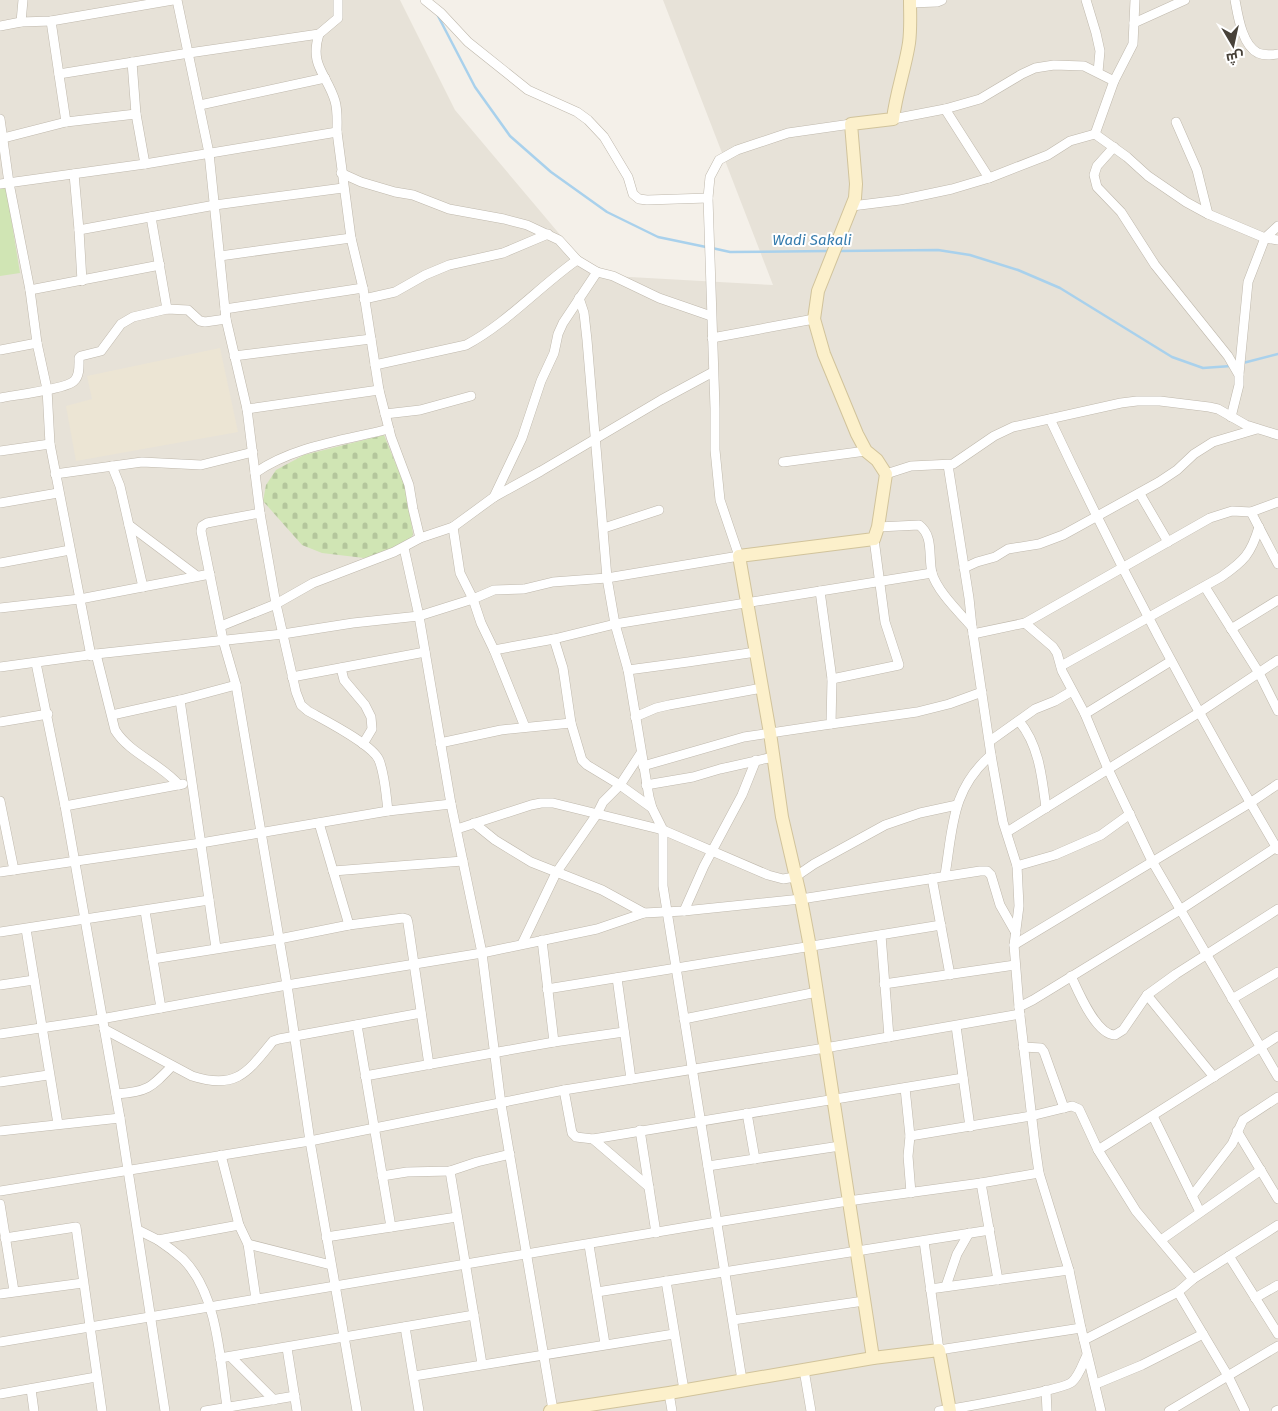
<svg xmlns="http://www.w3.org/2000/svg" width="1278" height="1411" font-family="'Fira Sans',Cairo,sans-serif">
	<defs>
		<pattern id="cemetery-stones" width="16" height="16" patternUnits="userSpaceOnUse" patternTransform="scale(1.25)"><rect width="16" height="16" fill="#d0e5b4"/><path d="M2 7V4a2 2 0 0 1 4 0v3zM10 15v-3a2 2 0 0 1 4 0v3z" fill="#b4c69c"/></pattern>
	</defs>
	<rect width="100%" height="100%" fill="#f4f0e9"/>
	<path fill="#e7e2d8" d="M0,0h400l55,110 139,165 179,10 -110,-285h615v1411h-1278z"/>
	<path fill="#ece5d4" d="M220,348l18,84 -162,29 -10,-55 26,-7 -5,-23z"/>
	<path fill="url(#cemetery-stones)" d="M384,435l22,54 7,45 -4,9 -28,11 -17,4 -42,-5 -20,-8 -39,-44 3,-16 10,-15 28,-15z"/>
	<path fill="#d0e5b4" d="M6,187l14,86 -20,3v-88z"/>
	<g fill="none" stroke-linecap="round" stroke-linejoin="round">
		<g stroke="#a9d1ec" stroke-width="2.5">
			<path d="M437,14l38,73 35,49 41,36 56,40 51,25 48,10"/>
			<path d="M712,248l18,4 98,-1"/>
			<path d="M839,251l99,-1 32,5 48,15 42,18 112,69 31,11 28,-2"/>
			<path d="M1243,363l35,-9"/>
		</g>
		<g stroke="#bfb8ac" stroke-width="10">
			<g id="street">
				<path d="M177,0l32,153 17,166 21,90 13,104 16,91 20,88 5,13 7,6c16,9 64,33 71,49 6,15 7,35 9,51"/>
				<path d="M425,0l16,13 27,29 60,48 49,22 11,8 16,17 24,40 5,17 6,5 8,1 61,-2"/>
				<path d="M1086,0l10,33 4,18 -2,21"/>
				<path d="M1235,0c3,16 7,45 23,53 7,3 13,2 20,1"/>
				<path d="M910,3l27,-1 5,-2"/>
				<path d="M51,21l15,101"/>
				<path d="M21,22l2,-22"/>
				<path d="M1134,23l51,-23"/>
				<path d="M0,26l21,-4 30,-1 122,-21"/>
				<path d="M319,34c-10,32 8,40 16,67 3,10 2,21 2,31l14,106 12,50 16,102 12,47 18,48 4,24 7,29"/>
				<path d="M132,62l4,52 9,50"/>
				<path d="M59,74l130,-21 130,-19 19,-16v-18"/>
				<path d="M200,105l125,-27"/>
				<path d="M945,109l44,69"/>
				<path d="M0,119l9,64 21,107 7,53 10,46 3,55 41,212"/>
				<path d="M893,119l52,-10 35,-10 42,-25 13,-6 19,-3 30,1 30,15"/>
				<path d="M1176,122l21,48 11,44"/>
				<path d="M1095,134l32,23 21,19 38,26 22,12 57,24 13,2"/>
				<path d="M1095,134l19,-53 19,-37 2,-44"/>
				<path d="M0,139l66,-17 70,-8"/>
				<path d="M1114,147l-17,19 -3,9 3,12 24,25 34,53 73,91 11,19v10l-8,32"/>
				<path d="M341,173l20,9 34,10 18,3 36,14 55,10 23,6 32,15 18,20 20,12 16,4 46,22 52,18"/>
				<path d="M74,174l5,56 3,51"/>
				<path d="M0,184l145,-20 192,-32"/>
				<path d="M852,206l48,-6 52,-11 37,-11 59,-23 22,-14 25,-7"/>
				<path d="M151,217l16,92"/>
				<path d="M79,230l136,-25 128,-17"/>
				<path d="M220,256l131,-18"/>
				<path d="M30,290l130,-25"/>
				<path d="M579,298l5,15 3,27 20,238 8,46 13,46 60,-8 68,-10"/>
				<path d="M364,299l31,-7 30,-17 24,-10 54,-12 45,-19"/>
				<path d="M225,309l138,-21"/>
				<path d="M712,338l102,-19"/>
				<path d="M0,350l37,-7"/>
				<path d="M234,356l137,-17"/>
				<path d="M375,365l91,-20c40,-21 74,-59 111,-85"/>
				<path d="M1239,374l9,-92 17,-44 13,-12"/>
				<path d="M0,398c15,-3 66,-9 74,-17 6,-5 5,-16 5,-23l2,-2 20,-5 20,-27 12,-7 34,-8 21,1 12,11 5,1 21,-3"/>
				<path d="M247,409l132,-19"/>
				<path d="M385,414l35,-4 51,-14"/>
				<path d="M1050,419c69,147 145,291 228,431"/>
				<path d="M0,451l50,-7"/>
				<path d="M783,462l83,-11"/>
				<path d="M948,465l21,133 3,29 19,128 12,67 14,44 2,40 -5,39 5,62 16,138 4,28 30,97 12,58 20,83"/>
				<path d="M112,466l8,20 23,101"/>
				<path d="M255,473c38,-27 90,-33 134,-44"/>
				<path d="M55,474l87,-12 59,3 52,-13"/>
				<path d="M886,474l25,-8 42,-2 41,-28 19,-9 108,-24 16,-2h23l49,6 9,2 28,16 32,10"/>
				<path d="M1140,494l28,48"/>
				<path d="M494,497l28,-59 19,-57 13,-28 4,-19 5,-11 34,-51"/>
				<path d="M0,503l58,-10"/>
				<path d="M1251,512l27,52"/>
				<path d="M260,513l-53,10 -5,3 -1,5 22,109 13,45 51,300 23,156 47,270"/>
				<path d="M129,525l68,51"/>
				<path d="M453,527l7,46 13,26 8,24 13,27 31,77"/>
				<path d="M878,527l41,-2c15,11 9,31 13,48 5,18 27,39 40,54"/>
				<path d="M604,528l55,-18"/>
				<path d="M404,548l15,68 32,188 31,149 19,151 52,306"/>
				<path d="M0,563l70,-13"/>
				<path d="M964,568l13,-6 18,-5 13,-8 31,-5 24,-9 96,-53 18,-12 17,-16 19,-12 44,-13"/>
				<path d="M1205,587l54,86 19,38"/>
				<path d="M0,608l80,-9 130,-25"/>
				<path d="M1025,623l28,24 4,6 5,18 23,43 23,55 44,92 126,216"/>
				<path d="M221,626l55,-22 37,-21 81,-31 26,-14 33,-11 41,-30 47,-26 120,-71 52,-28"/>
				<path d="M1231,629l47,-29"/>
				<path d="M973,634l52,-11 185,-105 22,-7 19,1 27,-10"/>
				<path d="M554,639l9,29 8,55 11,37 5,5 33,20 32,23"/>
				<path d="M494,650l60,-11 61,-15 317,-51"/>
				<path d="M96,654l19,76c15,24 45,33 64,55"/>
				<path d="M36,663l29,143 55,312 45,293"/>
				<path d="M1061,666l160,-89c23,-16 30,-23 38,-50"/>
				<path d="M0,667l96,-13 187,-20 70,-11 66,-7 54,-17 21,-9 30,-1 29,-7 54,-4 132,-22 -19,-56 -5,-50v-42l-7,-210 2,-21 9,-17 18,-10 51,-17 63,-9"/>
				<path d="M341,668l3,12 21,25 6,12 1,12 -9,15"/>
				<path d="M628,670l21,127 3,11 11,22v56l79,494"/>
				<path d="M292,677l133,-25"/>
				<path d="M832,679l67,-14 -14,-43 -11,-83"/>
				<path d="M180,700l36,248"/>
				<path d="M1085,714l86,-53"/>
				<path d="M112,715l68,-15 56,-15"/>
				<path d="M635,717l21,-9 13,-3 93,-17"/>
				<path d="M1019,721c20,24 23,56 27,87"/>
				<path d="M0,722l48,-8"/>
				<path d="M831,724l86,-12 32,-8 33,-12"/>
				<path d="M990,741l45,-32 20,-8 17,-10"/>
				<path d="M440,743l61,-13 70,-7"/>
				<path d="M643,766l101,-29 87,-13 1,-45 -12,-88"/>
				<path d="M646,785l47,-8 27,-8 53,-12"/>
				<path d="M0,801l14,69"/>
				<path d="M65,806l118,-22"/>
				<path d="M319,823l30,102"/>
				<path d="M474,823l21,17 36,22 71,28 42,23"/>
				<path d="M457,829l74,-24 10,-2h12l110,27 105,45 15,4 12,-2 19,-13 71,-39 35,-12 37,-8"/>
				<path d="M1007,832l193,-120 78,-52"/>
				<path d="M1017,866l38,-11 46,-20 29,-21"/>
				<path d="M333,871l130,-10"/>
				<path d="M0,872l201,-29 187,-32 63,-7"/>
				<path d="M945,875c8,-48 6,-85 46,-120"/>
				<path d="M932,878l18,97"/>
				<path d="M145,911l16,97"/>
				<path d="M684,911l20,-45 38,-71 14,-35"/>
				<path d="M26,929l32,195"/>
				<path d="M0,932l209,-32"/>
				<path d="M881,935l8,102"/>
				<path d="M542,940l12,102"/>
				<path d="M522,944l34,-71 41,-59 6,-12 17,-17 21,-32"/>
				<path d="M1014,945l236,-142 28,-19"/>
				<path d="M153,959l126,-20 70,-14 54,-7 4,1 1,4 21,142"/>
				<path d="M1071,976c7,15 25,59 44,59l8,-5 24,-35 29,-21 102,-65"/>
				<path d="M617,978l14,101"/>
				<path d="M884,984l131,-19"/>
				<path d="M0,985l34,-5"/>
				<path d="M547,989l394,-64"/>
				<path d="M1147,995l67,82"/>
				<path d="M1232,999l46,-27"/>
				<path d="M1019,1007l14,-7 147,-90 98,-64"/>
				<path d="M684,1019l133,-27"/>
				<path d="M357,1025l34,202"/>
				<path d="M956,1026l14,101"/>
				<path d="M104,1029l88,47c44,14 55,-3 81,-35l6,-2 142,-26"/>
				<path d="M0,1034l101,-15 186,-34 195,-32 115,-24 47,-16 40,-2 117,-12 179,-28h7l4,4 9,30 16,28"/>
				<path d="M1023,1047l18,1 3,4 20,56"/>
				<path d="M365,1076l189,-34 70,-10"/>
				<path d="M0,1082l48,-7"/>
				<path d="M905,1088l5,48 -2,20 3,37"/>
				<path d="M564,1090l8,43 4,4 17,2 370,-61"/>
				<path d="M116,1094c31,-2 35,-6 56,-28"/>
				<path d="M747,1113l8,46"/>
				<path d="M1153,1116l47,96"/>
				<path d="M640,1130l16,103"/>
				<path d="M0,1131l120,-13"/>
				<path d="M1237,1131l41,68"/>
				<path d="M910,1136l121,-20 41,-10 7,3 19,41 38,61 57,68"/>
				<path d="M593,1139l56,48"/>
				<path d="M1098,1150l180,-114"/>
				<path d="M221,1155l18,70 9,19 8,55"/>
				<path d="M708,1166l132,-20"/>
				<path d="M450,1171l32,193"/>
				<path d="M382,1176l25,-4 43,-1 27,-9 33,-8"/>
				<path d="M981,1183l17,97"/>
				<path d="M0,1191l310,-50 254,-51 261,-42 195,-34"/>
				<path d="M1192,1196l40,-52 11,-24 35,-23"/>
				<path d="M0,1204l14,87"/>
				<path d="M138,1230l20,10 81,-15"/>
				<path d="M326,1237l131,-20"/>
				<path d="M5,1238l71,-11 26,184"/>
				<path d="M158,1240c9,6 17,12 25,19 35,35 37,101 44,148"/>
				<path d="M1161,1240l100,-70"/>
				<path d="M924,1241l15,109 142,-22"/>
				<path d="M248,1244l83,21"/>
				<path d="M589,1245l16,99"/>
				<path d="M1229,1256l49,78"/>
				<path d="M666,1281l18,109"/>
				<path d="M946,1286l11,-32 12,-21"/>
				<path d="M930,1289l139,-19"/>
				<path d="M597,1292l393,-62"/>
				<path d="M1178,1292l50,84 17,35"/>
				<path d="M0,1294l83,-11"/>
				<path d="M1255,1298l23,-13"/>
				<path d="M733,1320l131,-19"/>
				<path d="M405,1327l14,84"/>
				<path d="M1084,1340l94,-48 15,-13 85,-54"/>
				<path d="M0,1342l717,-120 131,-21 133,-18 58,-10"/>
				<path d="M287,1348l10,63"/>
				<path d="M231,1357l43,43"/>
				<path d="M220,1358l254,-43"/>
				<path d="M804,1370l7,41"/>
				<path d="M414,1376l260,-42"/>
				<path d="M1096,1384l46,-19 61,-31"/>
				<path d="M31,1389l3,22"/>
				<path d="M1046,1390l1,21"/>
				<path d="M669,1393l3,18"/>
				<path d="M0,1394l96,-17"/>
				<path d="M205,1411l90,-15"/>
				<path d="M939,1411c19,-3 125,-21 133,-29 7,-6 11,-19 15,-27"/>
				<path d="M1169,1411l109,-65"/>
				<path d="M1276,1411l2,-1"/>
			</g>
		</g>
		<g stroke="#d1c39b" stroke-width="14">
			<g id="secondary">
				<path d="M873,1358l-63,-411 -9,-48 -19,-82 -12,-84 -31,-177 135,-17 4,-12 8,-53 -9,-14 -11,-9 -9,-17 -33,-80 -10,-35 4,-28 37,-93 1,-14 -5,-60 42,-5c3,-26 12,-50 16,-76 2,-14 1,-29 1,-43"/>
				<path d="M550,1411l119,-18 204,-35 66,-8 11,61"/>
			</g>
		</g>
		<use href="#street" stroke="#fff" stroke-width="9"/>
		<use href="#secondary" stroke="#fcf0cb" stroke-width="12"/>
	</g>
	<g text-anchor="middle" stroke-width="4" stroke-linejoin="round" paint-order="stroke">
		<g font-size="15" font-style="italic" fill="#367cad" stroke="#fff">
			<text x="812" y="245">Wadi Sakali</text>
		</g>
	</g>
	<g transform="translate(1233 45) rotate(171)" stroke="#ffffff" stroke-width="4" paint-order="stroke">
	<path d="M0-4L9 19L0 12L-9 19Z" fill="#474138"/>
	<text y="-8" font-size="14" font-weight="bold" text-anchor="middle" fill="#474138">ش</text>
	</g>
</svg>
